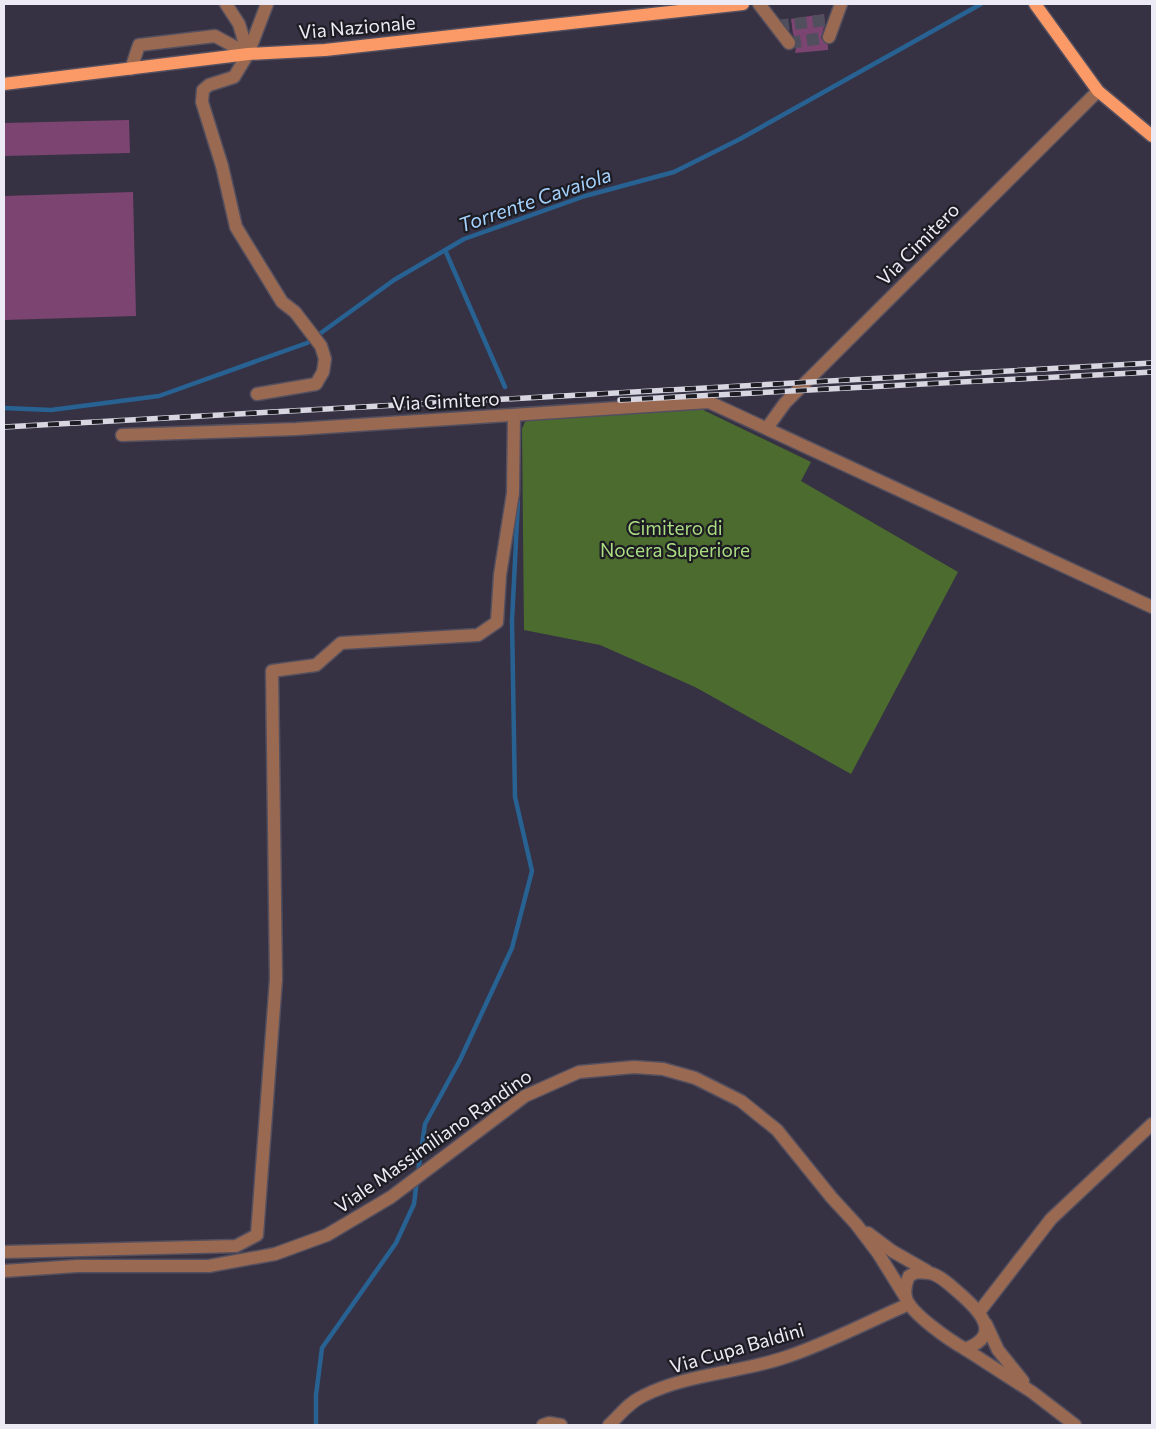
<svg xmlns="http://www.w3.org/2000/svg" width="1156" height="1429" font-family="Commissioner,sans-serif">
	<rect width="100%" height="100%" fill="#363243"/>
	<path fill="#4b6b2f" d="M695,406l116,56 -10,19 157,91 -107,202 -156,-87 -95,-42 -76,-15 -2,-201 3,-7 8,-4z"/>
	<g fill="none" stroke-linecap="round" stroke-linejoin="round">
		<g stroke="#286293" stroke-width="4.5">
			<path d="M445,250l60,137"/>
			<path d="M4,408l47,2 108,-14 148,-53 87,-63 70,-41 121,-43 89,-24 66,-33 241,-135"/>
			<path d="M418,1172l7,-48 35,-64 52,-112 20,-77 -17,-74 -3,-176 6,-120"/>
			<path d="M316,1425v-30l6,-47 74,-105 18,-39 3,-24"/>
		</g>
	</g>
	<g fill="#7c4471">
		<path d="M824,14l1,9 -4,15 7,7v5l-33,3 2,-11 -4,-8 -2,-15z"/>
		<path d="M129,120l1,33 -126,3v-33z"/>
		<path d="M133,192l3,124 -132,4v-124z"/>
	</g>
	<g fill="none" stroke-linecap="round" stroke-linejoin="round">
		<g stroke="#514e5e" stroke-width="12" stroke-dasharray="12 6" stroke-linecap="butt">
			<path d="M777,26l58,-7"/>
			<path d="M789,43l40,-6"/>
		</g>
		<g stroke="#534f5f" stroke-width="15">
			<g id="minor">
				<path d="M226,4l13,20 9,30"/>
				<path d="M759,4l30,39"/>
				<path d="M829,37l12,-33"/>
				<path d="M131,69l8,-24 76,-9 33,18"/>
				<path d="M257,394l59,-10 7,-12 2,-13 -4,-13 -26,-34 -13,-10 -46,-75 -14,-61 -20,-64 1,-12 6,-5 25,-8 14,-23 19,-50"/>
				<path d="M767,428l18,-25 313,-312"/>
				<path d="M122,435l174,-6 413,-27 443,205"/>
				<path d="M868,1233l24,18 35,20"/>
				<path d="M4,1252l232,-6 21,-11 19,-256 -4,-308 44,-6 25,-22 137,-8 19,-13 3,-47 13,-82 1,-77"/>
				<path d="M4,1271l73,-5h132l66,-12 52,-19 64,-38 134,-101 54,-24 55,-5 29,2 32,9 46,23 36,29 55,68 24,26 22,29 28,45"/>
				<path d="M917,1272c5,1 11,0 16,2 9,3 18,12 25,18 21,18 46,43 7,57 -14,-8 -54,-35 -59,-51 -2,-8 0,-15 3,-22z"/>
				<path d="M979,1312l72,-93 101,-95"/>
				<path d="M986,1324l12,26 25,31"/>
				<path d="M965,1349l67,43 43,33"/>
				<path d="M543,1425l6,-2 12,2"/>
				<path d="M609,1425c11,-10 19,-22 34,-29 43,-22 95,-23 140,-38 44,-14 84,-36 126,-54"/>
			</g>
		</g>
		<g stroke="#534f5f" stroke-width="15">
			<g id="major">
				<path d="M1035,4l63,87 54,45"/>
				<path d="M4,84l244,-30 77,-4 418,-46"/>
			</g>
		</g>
		<use href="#minor" stroke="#996951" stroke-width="12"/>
		<use href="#major" stroke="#fc9a67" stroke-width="12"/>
		<g stroke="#d8d6e1" stroke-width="5.5">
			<g id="rail">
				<path d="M620,400l532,-28"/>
				<path d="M4,427l1148,-64"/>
			</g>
		</g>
		<use href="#rail" stroke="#1d1c23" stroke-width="4" stroke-dasharray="11" stroke-linecap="butt"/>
	</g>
	<g text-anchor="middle" stroke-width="4.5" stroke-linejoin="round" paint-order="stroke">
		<g font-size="19" fill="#eceaf5" stroke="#1d1c23">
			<text transform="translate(357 27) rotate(-5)" y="7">Via Nazionale</text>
			<text transform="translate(918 244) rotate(-45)" y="7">Via Cimitero</text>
			<text transform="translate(446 401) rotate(-3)" y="7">Via Cimitero</text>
			<text transform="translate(433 1141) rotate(-35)" y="7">Viale Massimiliano Randino</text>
			<text transform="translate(737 1348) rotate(-16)" y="7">Via Cupa Baldini</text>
		</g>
		<g font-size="19" fill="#abdd83" stroke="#1d1c23">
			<text x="675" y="535">Cimitero di<tspan x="675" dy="22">Nocera Superiore</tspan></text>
		</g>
		<g font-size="20" font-style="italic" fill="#a4d2fd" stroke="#1d1c23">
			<text transform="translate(535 200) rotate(-19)" y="7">Torrente Cavaiola</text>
		</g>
	</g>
	<rect width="1156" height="1429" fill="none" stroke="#eceaf5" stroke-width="10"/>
</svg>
